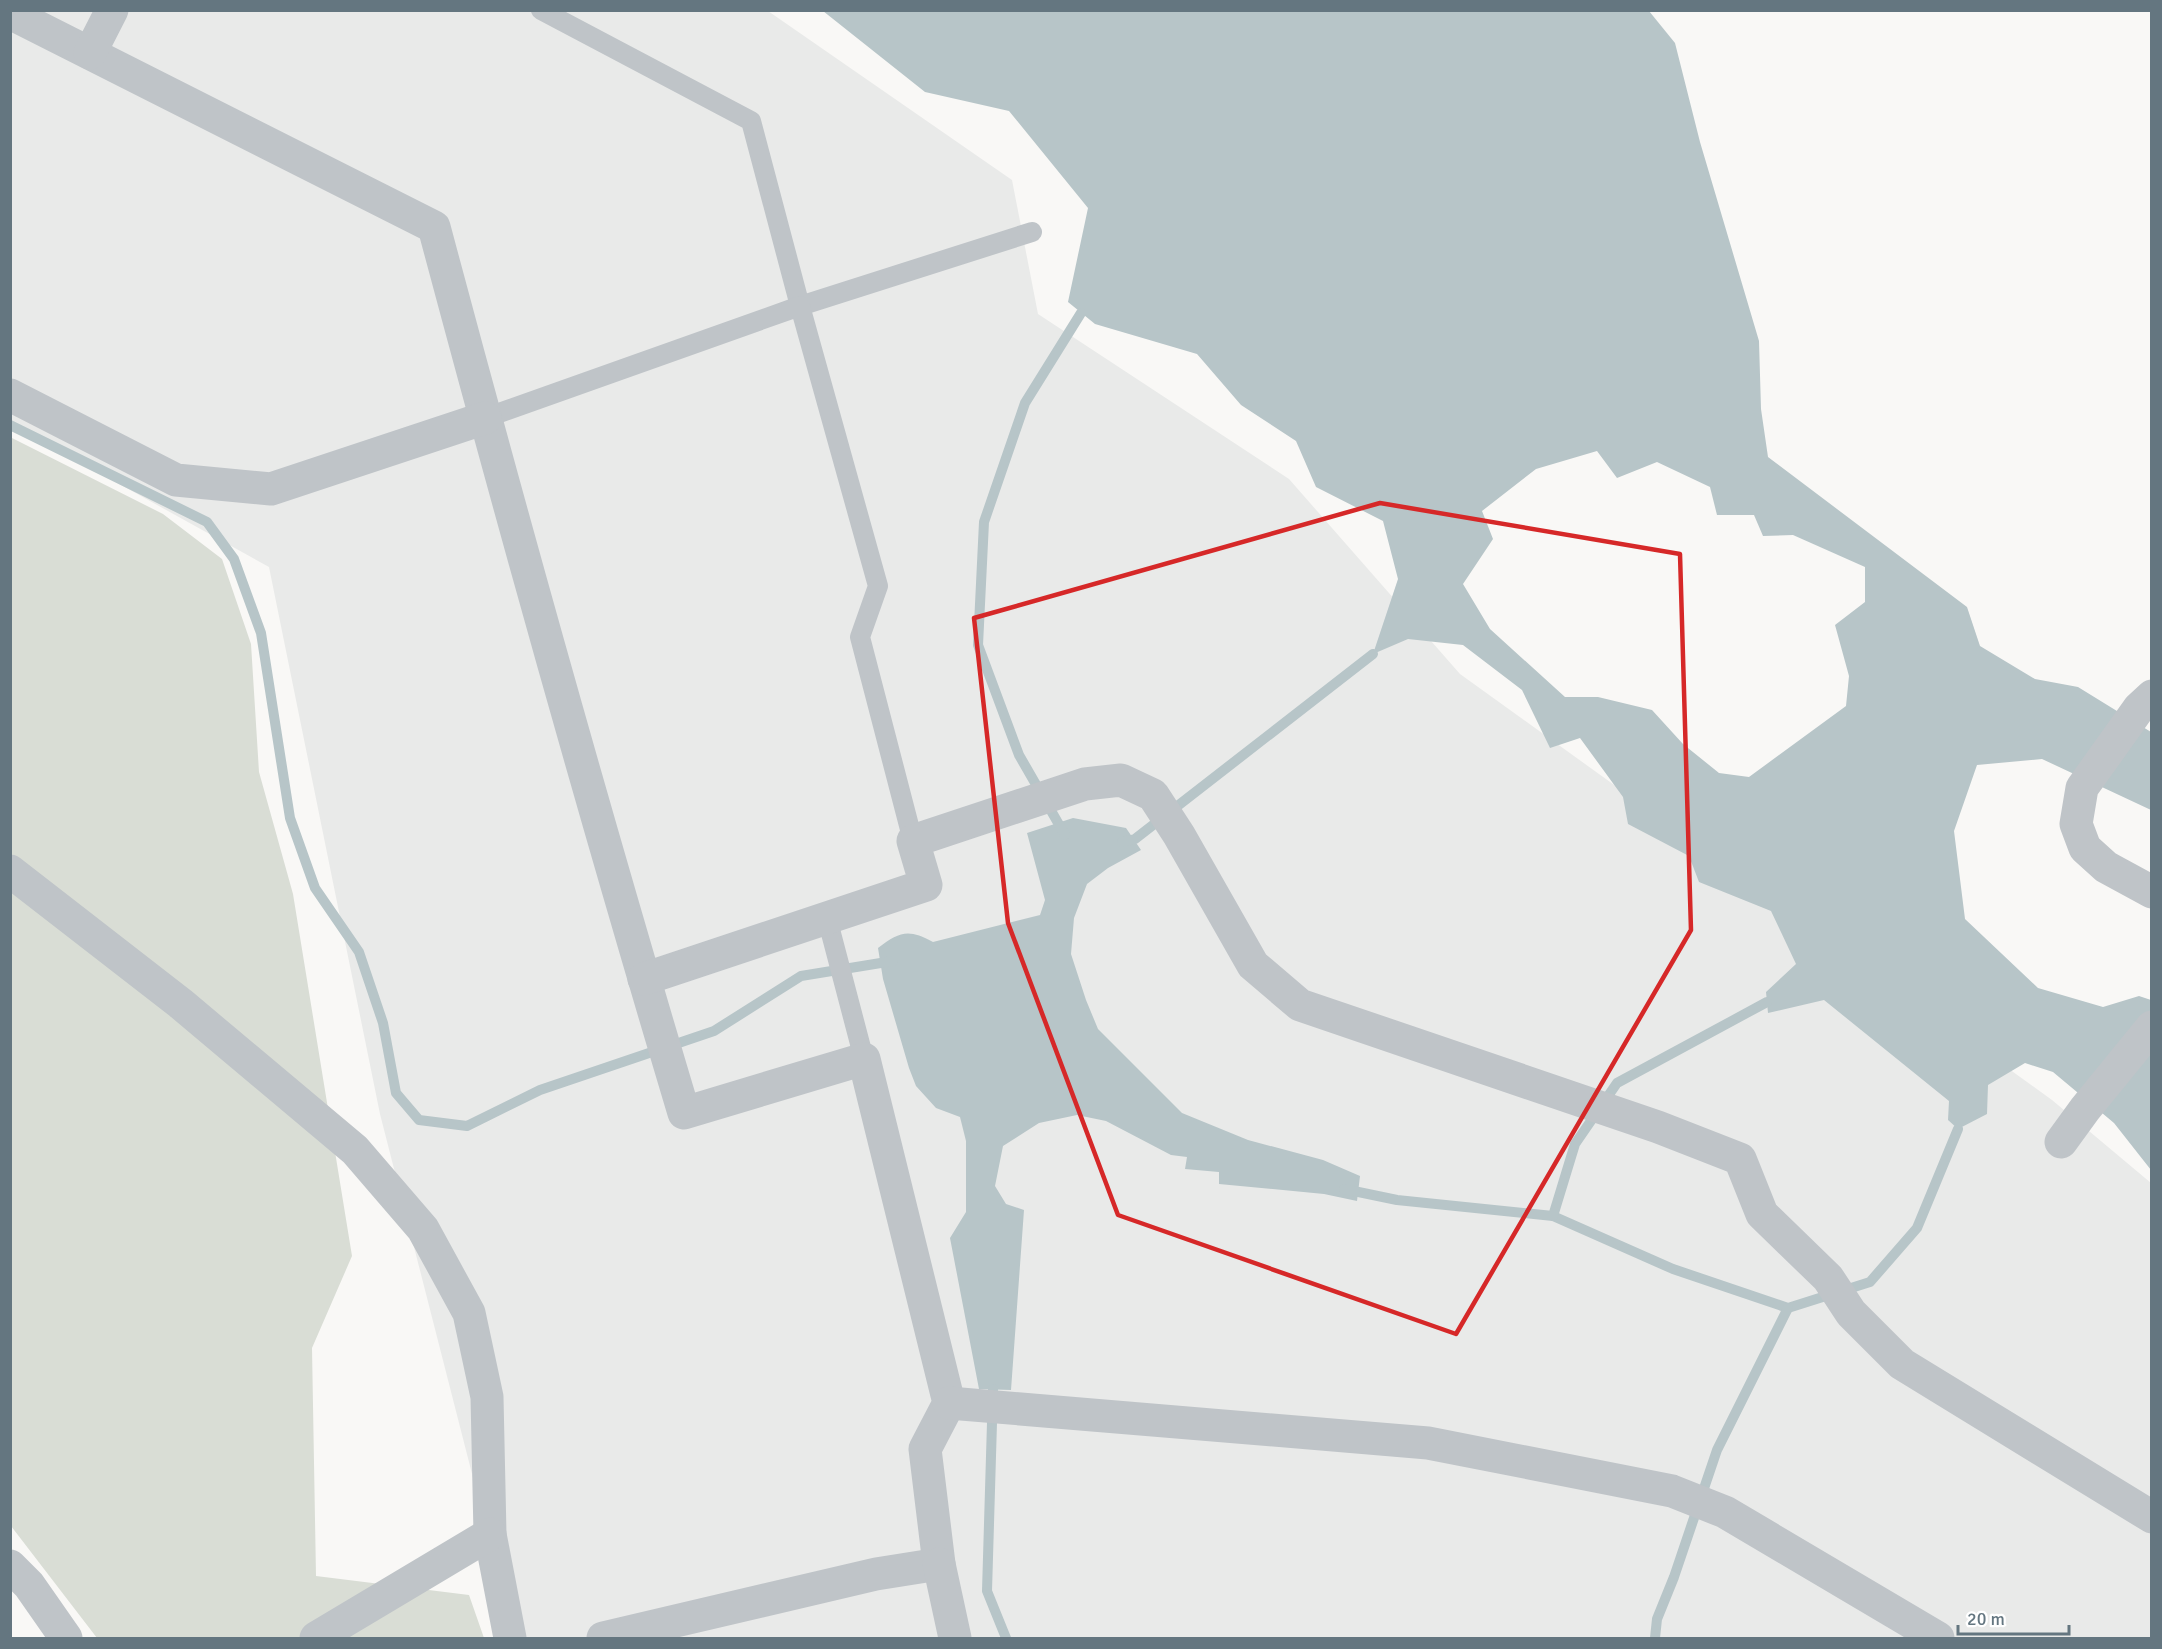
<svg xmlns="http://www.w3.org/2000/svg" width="2162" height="1649" font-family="Signika,sans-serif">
	<rect width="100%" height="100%" fill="#f9f8f6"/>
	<path fill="#e9eae9" d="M11,11h757l244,169 26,134 251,165 171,195 592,426 99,83v455h-1637l-134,-524 -111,-547 -258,-143z"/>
	<path fill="#d9ddd5" d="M10,437l153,77 59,45 29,85 8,128 34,122 59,362 -40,92 4,228 153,19 15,43h-387l-86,-112z"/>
	<g fill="#b7c5c8" fill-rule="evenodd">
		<path d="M823,11h826l26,32 25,99 59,199 2,68 7,48 199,150 13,39 55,33 43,8 73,45v78l-109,-51 -65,6 -23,66 11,88 73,69 65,19 36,-11 12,4v170l-37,-47 -61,-51 -28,-9 -37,22 -1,29 -29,15 -10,-9 1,-19 -125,-101 -56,13 -2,-21 30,-28 -25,-53 -72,-29 -10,-26 -61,-32 -5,-27 -43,-59 -30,10 -28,-58 -59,-45 -55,-6 -35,15 25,-75 -15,-58 -67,-34 -20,-46 -55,-36 -44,-51 -102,-30 -27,-22 20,-94 -79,-97 -84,-19zM1597,451l20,27 40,-16 53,25 7,28h37l9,21 30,-1 72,32v35l-30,23 14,51 -3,30 -97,71 -30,-4 -36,-29 -31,-34 -54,-13h-33l-75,-68 -27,-45 30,-45 -11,-28 54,-42z"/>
		<path d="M1073,818l53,10 15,22 -33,18 -21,16 -13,34 -3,36 15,46 12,29 84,84 66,27 75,20 37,16 -3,25 -33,-7 -105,-10v-12l-34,-3 2,-12 -16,-2 -65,-34 -29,-6 -38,8 -36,23 -8,40 11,18 18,6 -13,180 -32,-1 -29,-151 16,-26v-71l-6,-24 -24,-9 -20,-22 -7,-18 -26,-89 -5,-31c21,-16 30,-20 55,-6l107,-27 5,-15 -18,-67z"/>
	</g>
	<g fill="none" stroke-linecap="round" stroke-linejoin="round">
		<g stroke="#b7c5c8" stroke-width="10">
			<path d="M10,425l197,97 27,37 27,74 29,185 25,70 44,64 24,71 13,70 23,27 48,6 73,-36 174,-59 87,-55 92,-15"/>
			<path d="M1065,835l-46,-80 -41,-110 6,-123 41,-119 56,-90"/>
			<path d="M1122,842l13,-3 238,-185"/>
			<path d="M1344,1189l53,11 156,16 120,53 115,39 82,-26 47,-54 41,-99"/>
			<path d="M1553,1216l22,-72 42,-61 150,-81"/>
			<path d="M993,1389l-6,202 19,47"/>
			<path d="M1655,1638l2,-19 17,-42 43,-127 71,-142"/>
		</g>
		<g stroke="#bfc4c8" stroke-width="20">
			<path d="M541,10l210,111 49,185 232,-74"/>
			<path d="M485,418l315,-112 78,280 -18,51 53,204"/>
			<path d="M827,918l37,141"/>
		</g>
		<g stroke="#bfc4c8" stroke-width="33">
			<path d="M10,13l424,214c79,296 162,592 250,886l180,-54 85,344 -24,46 14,115 -63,10 -273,64"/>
			<path d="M90,53l22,-43"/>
			<path d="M10,395l166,85 95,9 214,-71"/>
			<path d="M2152,696l-13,12 -57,80 -6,36 9,24 21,19 46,25"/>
			<path d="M10,871l170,132 175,147 68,79 46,84 18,84 3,137 20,104"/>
			<path d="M644,979l282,-94 -13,-44 172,-57 36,-4 32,15 26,40 74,130 47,40 358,122 82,32 22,55 66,64 23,35 51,51 250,153"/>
			<path d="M2061,1142l24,-33 67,-82"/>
			<path d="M949,1403l479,40 244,48 53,21 213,126"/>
			<path d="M939,1564l16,74"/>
			<path d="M10,1566l19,19 37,53"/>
			<path d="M316,1638l174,-104"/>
		</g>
	</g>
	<path fill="none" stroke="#d62828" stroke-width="4.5" stroke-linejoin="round" d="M1380,503l300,51 11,376 -235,404 -338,-119 -110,-292 -34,-305z"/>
	<rect width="2162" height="1649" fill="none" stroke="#647680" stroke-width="24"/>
	<path d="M1958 1625v9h111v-9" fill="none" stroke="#647680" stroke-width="3"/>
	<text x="1967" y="1625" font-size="18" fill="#647680" stroke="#ffffff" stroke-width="4.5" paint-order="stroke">20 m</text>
</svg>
